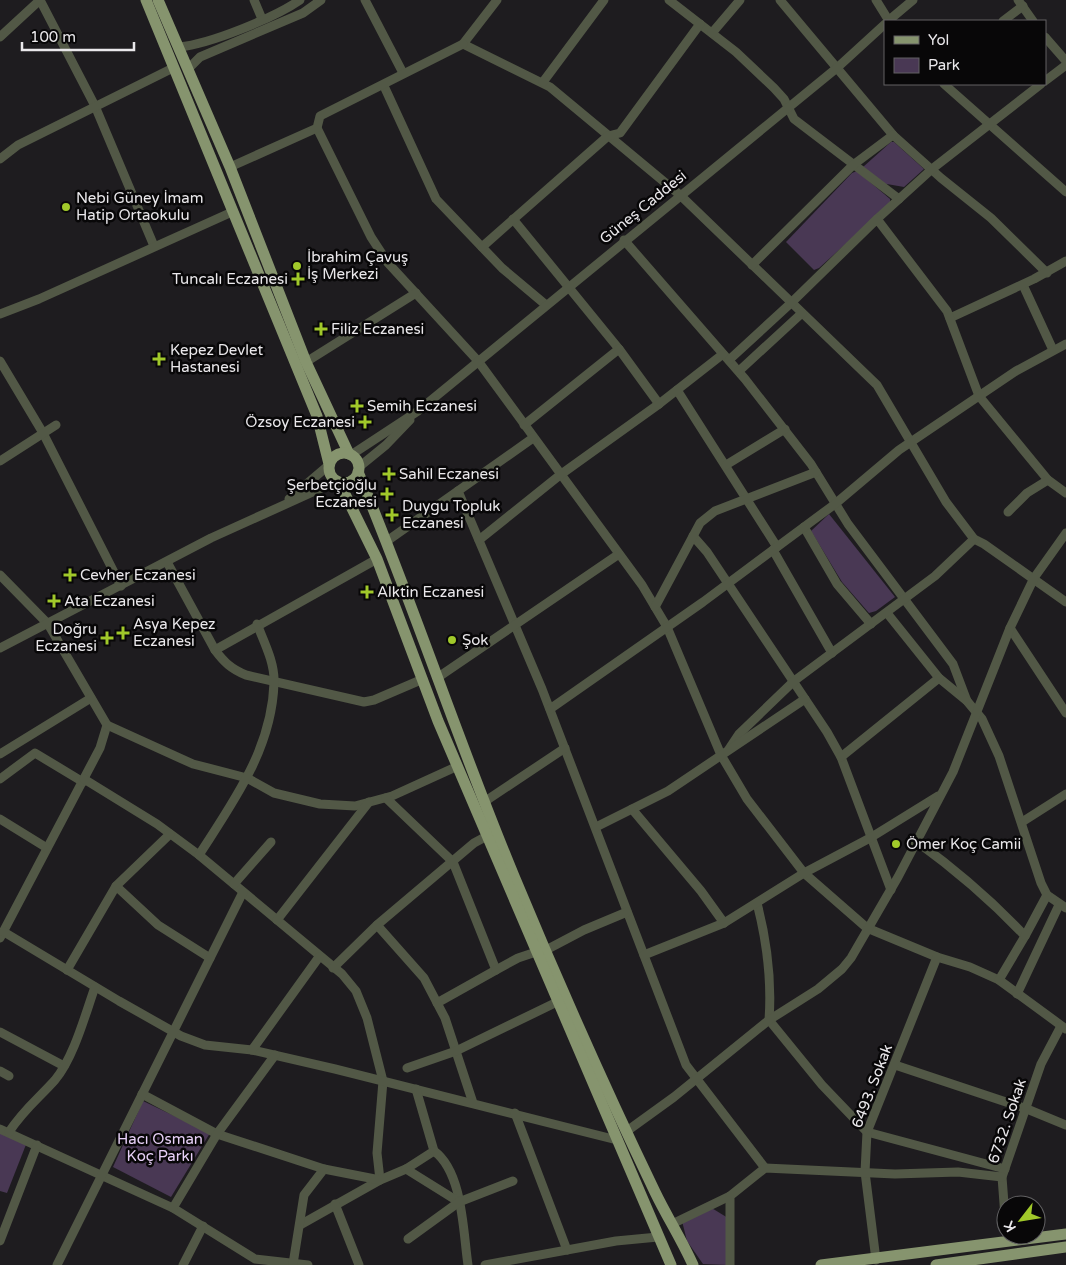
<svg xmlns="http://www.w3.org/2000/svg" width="1066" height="1265" font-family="'Varela Round',sans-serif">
	<rect width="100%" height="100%" fill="#1e1c1f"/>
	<g fill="#493854">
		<path d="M891,142h3l30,27 -20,18 -23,-4 -18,-16z"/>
		<path d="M857,171l33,28v5l-71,64 -5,2 -28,-28 66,-69z"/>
		<path d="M829,514l66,83 -19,14 -7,2 -27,-31 -31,-51z"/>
		<path d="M143,1101l67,32 -39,64 -58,-30z"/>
		<path d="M0,1133l27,9 -20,51 -7,-2z"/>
		<path d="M710,1207l18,11v47l-25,-1 -16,-23 -5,-20z"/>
	</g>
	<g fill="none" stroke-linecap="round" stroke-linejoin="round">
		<g stroke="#525846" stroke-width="9">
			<path d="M40,0l55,106 59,140"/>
			<path d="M254,0l8,19"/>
			<path d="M365,0l38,73"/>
			<path d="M497,0l-34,44 87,43 130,108 197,190 69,117 28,37 10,5 82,58"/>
			<path d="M669,0l67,52 38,36 10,11 10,20 105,80"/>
			<path d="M780,0l113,135 48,43 50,40 56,55"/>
			<path d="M876,0l13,21"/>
			<path d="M1018,0l15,21"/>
			<path d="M888,21l25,-21"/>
			<path d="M1003,21l20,-15"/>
			<path d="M712,33l28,-33"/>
			<path d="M0,37l40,-37"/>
			<path d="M1045,37l21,24"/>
			<path d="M179,47c31,-3 95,-29 121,-47"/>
			<path d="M188,69l12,-12 103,-44 18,-13"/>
			<path d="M1045,81l21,-16"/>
			<path d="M543,82l61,-82"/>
			<path d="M944,84l122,108"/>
			<path d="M384,86l52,113 66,69 44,37"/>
			<path d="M317,128l54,109 17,26 90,98 164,224 25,42 54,128 26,44 57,74 63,55 70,29 33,10 29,13 67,49"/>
			<path d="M0,159l18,-14 155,-77"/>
			<path d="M230,167l87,-39 3,-12 143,-72"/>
			<path d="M513,219l106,130 40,55"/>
			<path d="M877,219l55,-50 109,-85"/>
			<path d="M624,240l121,139 66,85 37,60 105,140 14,37"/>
			<path d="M482,247l126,-111 12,-3 80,-109"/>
			<path d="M752,265l101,-100 40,-30"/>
			<path d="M1023,285l30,65"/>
			<path d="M0,314l39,-15 193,-87"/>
			<path d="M950,318l84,-39 32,-18"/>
			<path d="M729,360l62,-57 86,-84 70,92 32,85 69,84 18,13"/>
			<path d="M0,361l43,72 78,153"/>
			<path d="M306,362l110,-69"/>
			<path d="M739,371l63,-58"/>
			<path d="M677,390l100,157"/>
			<path d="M524,425l95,-76"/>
			<path d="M351,455l67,-44 420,-344 47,-43"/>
			<path d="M0,461l56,-36"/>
			<path d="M726,465l59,-36"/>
			<path d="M359,467l27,-22 24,-25"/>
			<path d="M458,491l84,198 144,376 79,103"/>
			<path d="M289,499l40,-34"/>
			<path d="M1008,512l19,-19 21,-13"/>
			<path d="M804,527l33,57 34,40"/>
			<path d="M693,536l14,16 120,180 14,25 50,133"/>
			<path d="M479,540l81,-65 99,-71 64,-50"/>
			<path d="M387,541l146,-103"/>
			<path d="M773,550l59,103"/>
			<path d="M167,562l48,88c9,12 16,19 31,25l118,27 10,-2 49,-21"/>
			<path d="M0,575l48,49 59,101 -7,23 -100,190"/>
			<path d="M655,607l45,-84 15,-12 101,-39"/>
			<path d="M887,613l52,65 28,23 15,18 17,37 42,127 6,12 19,13"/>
			<path d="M1010,628l56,85"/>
			<path d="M0,648l211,-110 126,-57"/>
			<path d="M215,650l162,-91"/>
			<path d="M437,678l182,-124"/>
			<path d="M550,709l153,-107 132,-98 64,-54 117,-79 50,-27"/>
			<path d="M107,725l86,39 54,14 27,15 46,11 35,2 37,-10 66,-30"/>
			<path d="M729,749l10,-15 55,-53 141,-105 39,-37"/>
			<path d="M0,754l91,-56"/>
			<path d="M841,757l98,-79"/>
			<path d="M0,779l35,-26 48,29"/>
			<path d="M84,779l73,45 42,31 143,119 14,17 11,27 16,63 -6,72 3,27 -80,45"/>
			<path d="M386,798l67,64 43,108 -59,33"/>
			<path d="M484,802l81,-54"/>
			<path d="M632,809l36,-18 137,-92"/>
			<path d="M0,819l47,29"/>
			<path d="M1022,822l44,-28"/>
			<path d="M596,827l36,-18 69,82 23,32"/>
			<path d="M916,841c40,29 76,60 109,95l-26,44"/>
			<path d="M199,855c34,-53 73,-106 75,-172 1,-20 -10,-41 -17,-59"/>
			<path d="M234,884l37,-42"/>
			<path d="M116,886l42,39 52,33"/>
			<path d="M757,903c10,39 15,76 12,117l53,65 45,47 138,37"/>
			<path d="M277,920l92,-118"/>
			<path d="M377,925l47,53 21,40 28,85"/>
			<path d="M4,932l115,69 62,35 24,9 47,5 83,19 282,71"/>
			<path d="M1025,936l22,-41"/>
			<path d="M546,950l38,-20 43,-18"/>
			<path d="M644,955l80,-32 80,-50 66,-35 68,-42"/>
			<path d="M333,968l44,-43 97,-82 13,-7"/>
			<path d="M67,970l49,-84 54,-52"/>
			<path d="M496,970l22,-12 18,-6"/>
			<path d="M1017,994l42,-89"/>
			<path d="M0,1032l64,34"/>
			<path d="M252,1050l67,-93"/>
			<path d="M895,1065l132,44 39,16"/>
			<path d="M407,1068l49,-17 101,-49"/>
			<path d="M0,1071l9,5"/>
			<path d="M142,1094l75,40 107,35 56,11 26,-11 28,-18 -18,-62"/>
			<path d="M515,1113l52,137"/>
			<path d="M0,1129l173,79 82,51 53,6"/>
			<path d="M627,1131l47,-34 95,-77 49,-31 24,-20 9,-11 47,-81 55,-105 57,-144 24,-50 32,-45"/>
			<path d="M9,1132c15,-23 29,-33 46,-52 19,-23 30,-65 40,-93"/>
			<path d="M434,1151c29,21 29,81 34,114"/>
			<path d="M406,1169l53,33"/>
			<path d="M335,1204l24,61"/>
			<path d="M173,1208l44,-74 58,-79"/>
			<path d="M672,1224l58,-28"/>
			<path d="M1006,1230l-4,-53 39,-113 20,-38"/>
			<path d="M408,1239l51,-37 54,-21"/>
			<path d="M0,1241l37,-96"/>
			<path d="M876,1260l-11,-88 2,-40 70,-175"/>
			<path d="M293,1264l11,-69 20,-26"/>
			<path d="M57,1265l186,-373"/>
			<path d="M183,1265l20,-39"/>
			<path d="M485,1265l131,-24 42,-4"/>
			<path d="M730,1265v-69l35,-28 130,6 63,-2 44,5"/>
		</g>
		<g stroke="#86946e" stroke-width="11">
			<path d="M146,0l171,416 12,48"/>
			<path d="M158,0l72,167 76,195 43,92"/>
			<circle cx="344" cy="468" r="15"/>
			<path d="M358,472c56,133 100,270 156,404 44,106 91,212 141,316 12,25 27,48 38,73"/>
			<path d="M339,482l38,77 61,162 233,544"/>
			<path d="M821,1265l245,-31"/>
			<path d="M936,1265l130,-18"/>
		</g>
	</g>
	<g fill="#a1c92a" stroke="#080708" stroke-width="2">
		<circle cx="66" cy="207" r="5"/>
		<circle cx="297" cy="266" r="5"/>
		<path d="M295.5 271.5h5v5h5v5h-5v5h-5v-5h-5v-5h5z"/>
		<path d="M318.5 321.5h5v5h5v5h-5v5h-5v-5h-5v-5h5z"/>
		<path d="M156.5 351.5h5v5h5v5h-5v5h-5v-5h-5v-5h5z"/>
		<path d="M354.5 398.5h5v5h5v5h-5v5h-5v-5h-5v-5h5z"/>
		<path d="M362.5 414.5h5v5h5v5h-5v5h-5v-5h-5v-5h5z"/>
		<path d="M386.5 466.5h5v5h5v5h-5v5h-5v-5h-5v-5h5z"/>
		<path d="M384.5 486.5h5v5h5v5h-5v5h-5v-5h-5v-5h5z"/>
		<path d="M389.5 507.5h5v5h5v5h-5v5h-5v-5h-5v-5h5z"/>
		<path d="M67.5 567.5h5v5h5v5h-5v5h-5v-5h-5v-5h5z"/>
		<path d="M364.5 584.5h5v5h5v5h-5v5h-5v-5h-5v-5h5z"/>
		<path d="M51.5 593.5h5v5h5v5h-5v5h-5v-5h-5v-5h5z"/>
		<path d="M120.5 625.5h5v5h5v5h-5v5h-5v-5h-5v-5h5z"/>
		<path d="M104.5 630.5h5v5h5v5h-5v5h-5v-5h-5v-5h5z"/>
		<circle cx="452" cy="640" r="5"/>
		<circle cx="896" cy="844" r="5"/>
	</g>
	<g text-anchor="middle" stroke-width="5" stroke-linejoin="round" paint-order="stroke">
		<g font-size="15" fill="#eae8eb" stroke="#080708" text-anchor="start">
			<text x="76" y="203">Nebi Güney İmam<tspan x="76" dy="17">Hatip Ortaokulu</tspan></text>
			<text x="307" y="262">İbrahim Çavuş<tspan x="307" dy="17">İş Merkezi</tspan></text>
			<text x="288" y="284" text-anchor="end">Tuncalı Eczanesi</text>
			<text x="331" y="334">Filiz Eczanesi</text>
			<text x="170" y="355">Kepez Devlet<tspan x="170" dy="17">Hastanesi</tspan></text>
			<text x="367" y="411">Semih Eczanesi</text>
			<text x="355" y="427" text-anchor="end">Özsoy Eczanesi</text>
			<text x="399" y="479">Sahil Eczanesi</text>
			<text x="377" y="490" text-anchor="end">Şerbetçioğlu<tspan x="377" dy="17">Eczanesi</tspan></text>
			<text x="402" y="511">Duygu Topluk<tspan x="402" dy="17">Eczanesi</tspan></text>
			<text x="80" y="580">Cevher Eczanesi</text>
			<text x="377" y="597">Alktin Eczanesi</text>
			<text x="64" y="606">Ata Eczanesi</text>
			<text x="133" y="629">Asya Kepez<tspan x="133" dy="17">Eczanesi</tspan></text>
			<text x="97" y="634" text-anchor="end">Doğru<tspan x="97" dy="17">Eczanesi</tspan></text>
			<text x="462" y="645">Şok</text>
			<text x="906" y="849">Ömer Koç Camii</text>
		</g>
		<g font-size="15" fill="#eae8eb" stroke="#080708">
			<text transform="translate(643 207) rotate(-39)" y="5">Güneş Caddesi</text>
			<text transform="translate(872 1086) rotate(-69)" y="5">6493. Sokak</text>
			<text transform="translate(1007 1121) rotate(-71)" y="5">6732. Sokak</text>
		</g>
		<g font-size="15" fill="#e8d1f8" stroke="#080708">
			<text x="160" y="1144">Hacı Osman<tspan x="160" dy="17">Koç Parkı</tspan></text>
		</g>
	</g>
	<rect x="884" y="20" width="162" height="65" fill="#080708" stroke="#626163"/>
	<rect x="894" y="36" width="25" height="8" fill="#86946e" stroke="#626163"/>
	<text x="928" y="45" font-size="15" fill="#eae8eb">Yol</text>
	<rect x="894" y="58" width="25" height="15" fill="#493854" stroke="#626163"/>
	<text x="928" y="70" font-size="15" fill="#eae8eb">Park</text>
	<g transform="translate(1021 1220) rotate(239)"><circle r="24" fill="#080708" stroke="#626163"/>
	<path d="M0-4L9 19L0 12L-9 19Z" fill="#a1c92a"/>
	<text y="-8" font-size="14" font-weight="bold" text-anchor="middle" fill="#eae8eb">K</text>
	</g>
	<path d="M22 42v8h112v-8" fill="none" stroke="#eae8eb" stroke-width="2.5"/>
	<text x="30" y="42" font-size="15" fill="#eae8eb" stroke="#080708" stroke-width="4" paint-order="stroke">100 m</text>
</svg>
